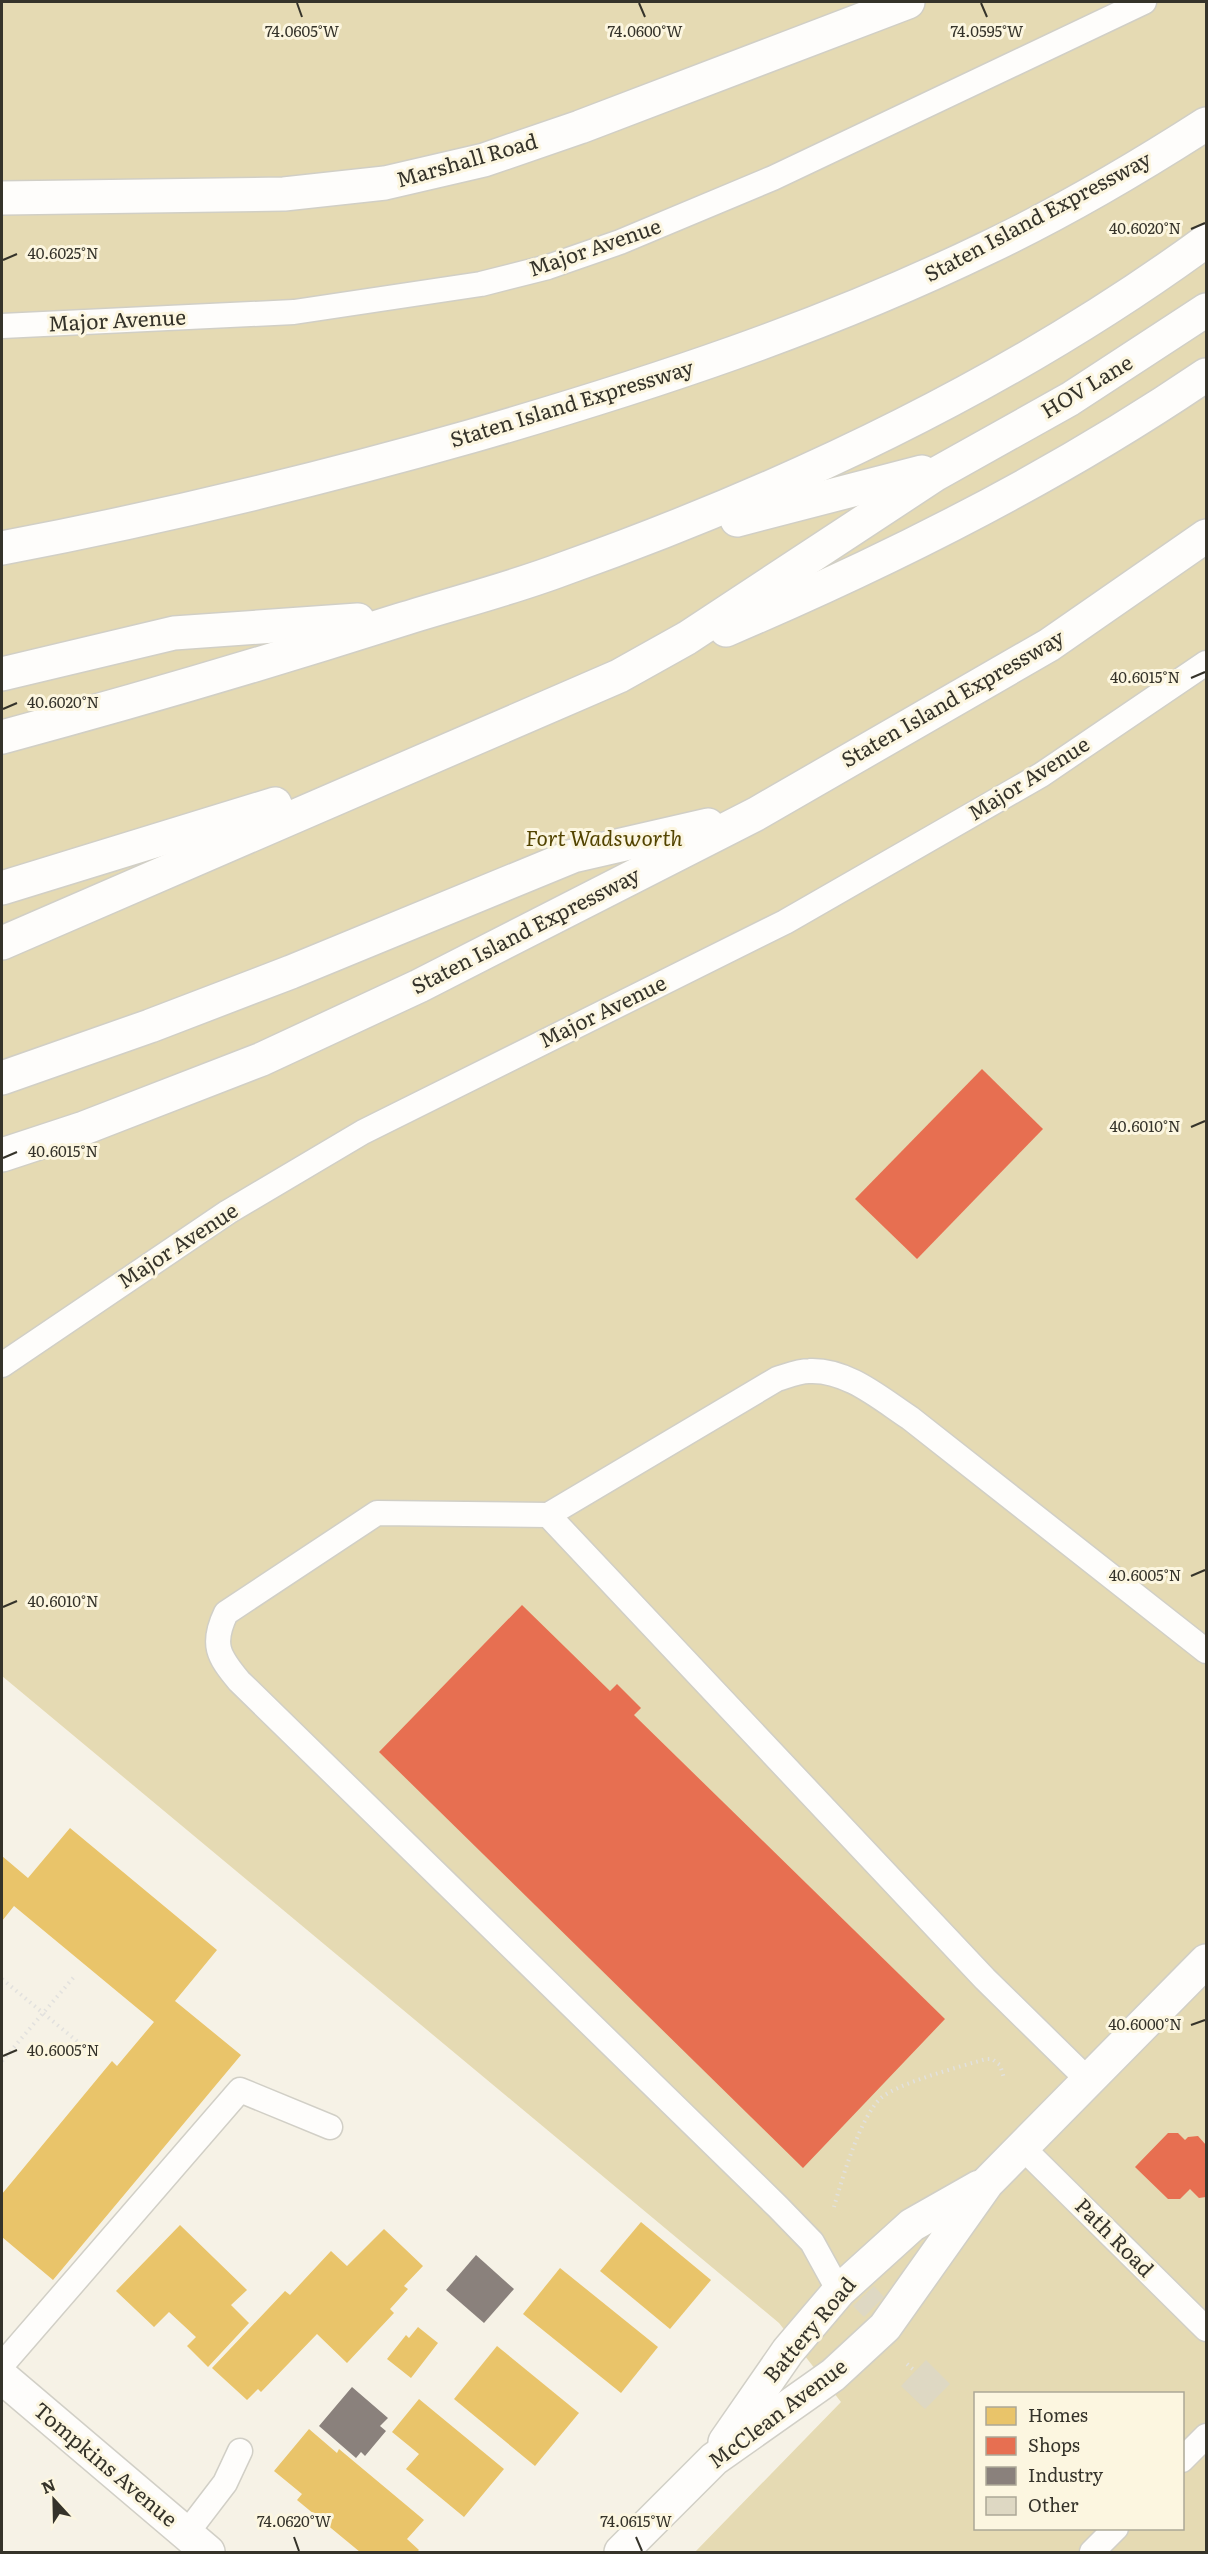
<svg xmlns="http://www.w3.org/2000/svg" width="1208" height="2554" font-family="Literata,serif">
	<rect width="100%" height="100%" fill="#f6f2e6"/>
	<path fill="#e5dab3" fill-rule="evenodd" d="M2,2h1204v2550h-511l146,-150 -62,-79 -777,-647zM976,2394h206v134h-206z"/>
	<g fill="#e9c46a">
		<path d="M70,1828l147,122 -42,51 66,54 -188,225 -51,-43v-43l110,-133 5,5 37,-44 -140,-116 -12,15v-65l26,22z"/>
		<path d="M641,2222l70,58 -41,49 -70,-58z"/>
		<path d="M180,2225l67,65 -16,15 18,18 -41,44 -21,-21 9,-9 -27,-25 -15,15 -38,-36z"/>
		<path d="M384,2229l39,37 -19,20 4,3 -18,20 4,4 -47,50 -30,-29 -56,58 -3,-3 -11,11 -35,-32 73,-77 5,4 41,-44 16,15z"/>
		<path d="M560,2268l98,79 -37,46 -98,-79z"/>
		<path d="M418,2327l20,16 -27,35 -24,-19 19,-24 3,3z"/>
		<path d="M497,2346l82,67 -44,53 -81,-67z"/>
		<path d="M419,2399l85,70 -40,48 -58,-48 13,-15 -27,-22z"/>
		<path d="M309,2429l28,24 2,-4 85,71 -17,19 12,11 -2,2h-57l-63,-52 5,-6 -28,-23z"/>
	</g>
	<g fill="#e76f51">
		<path d="M982,1069l61,60 -126,130 -62,-60z"/>
		<path d="M522,1605l88,86 7,-7 24,24 -7,7 311,304 -142,149 -424,-416z"/>
		<path d="M1168,2133h10l7,7 3,-3 10,-1 8,9v52l-7,1 -9,-9 -10,10h-12l-33,-32z"/>
	</g>
	<g fill="#8a817c">
		<path d="M476,2255l38,34 -30,34 -38,-33z"/>
		<path d="M352,2387l36,31 -8,8 6,5 -21,25 -4,-4 -5,6 -37,-32z"/>
	</g>
	<g fill="#ded8c3">
		<path d="M874,2286l10,11 -20,20 -11,-11z"/>
		<path d="M926,2360l24,24 -25,25 -24,-23z"/>
	</g>
	<g fill="none" stroke-linecap="round" stroke-linejoin="round">
		<g stroke="#d1cfc6" stroke-width="27">
			<g id="service">
				<path d="M2,326l292,-14 187,-28 67,-17 72,-25 153,-64 371,-176"/>
				<path d="M2,1365l226,-153 135,-80 422,-210 256,-147 165,-112"/>
				<path d="M548,1515l437,464 103,101"/>
				<path d="M1022,2147l184,182"/>
				<path d="M839,2291l-27,-49 -34,-35 -539,-526c-21,-25 -28,-37 -13,-68l151,-100 171,2 229,-136c10,-3 22,-8 32,-8 38,-2 72,28 101,47l296,233"/>
				<path d="M2,2365l238,-275 90,37"/>
				<path d="M1182,2460l24,-24"/>
				<path d="M186,2534l39,-51 15,-32"/>
				<path d="M1092,2552l24,-24"/>
			</g>
		</g>
		<g stroke="#d1cfc6" stroke-width="36">
			<g id="minor">
				<path d="M2,198l282,-4 101,-11 99,-23 96,-33 328,-125"/>
				<path d="M2,2377l206,175"/>
				<path d="M725,2442l63,-91 51,-60 73,-66 67,-38"/>
				<path d="M621,2552l93,-93 119,-84 52,-48 102,-144 219,-222"/>
			</g>
		</g>
		<g stroke="#d1cfc6" stroke-width="36">
			<g id="motorway">
				<path d="M737,520l185,-48"/>
				<path d="M2,548c158,-30 315,-68 470,-112 176,-51 350,-108 515,-188 76,-36 149,-79 219,-124"/>
				<path d="M726,630c167,-71 330,-153 480,-255"/>
				<path d="M2,674l172,-41 184,-13"/>
				<path d="M2,737c134,-36 266,-75 398,-117 54,-17 110,-31 163,-51 227,-81 449,-186 643,-328"/>
				<path d="M2,888l273,-84"/>
				<path d="M2,943l617,-267 68,-38 249,-164 134,-75 136,-89"/>
				<path d="M2,1078l148,-52 141,-54 282,-116 135,-31"/>
				<path d="M2,1155l82,-27 178,-69 157,-73 337,-172 293,-169 157,-109"/>
			</g>
		</g>
		<g stroke="#e2e1de" stroke-width="4" stroke-dasharray="1.5 4.5" stroke-linecap="butt">
			<path d="M2,1979l82,68"/>
			<path d="M2,2061l72,-84"/>
			<path d="M834,2207c8,-28 26,-90 47,-109 17,-15 81,-32 105,-39h6l8,6 4,13"/>
			<path d="M907,2364l8,7"/>
		</g>
		<use href="#service" stroke="#fefdfb" stroke-width="24"/>
		<use href="#minor" stroke="#fefdfb" stroke-width="33"/>
		<use href="#motorway" stroke="#fefdfb" stroke-width="33"/>
	</g>
	<path fill="none" stroke="#35332a" stroke-width="2" d="M297,3l5,14M639,3l6,14M981,3l6,14M1191,229l14,-6M3,260l14,-6M1191,678l14,-6M3,709l14,-6M1191,1127l14,-6M3,1158l14,-6M1191,1576l14,-6M3,1607l14,-6M1191,2025l14,-5M3,2056l14,-6M294,2537l5,14M636,2537l6,14"/>
	<g text-anchor="middle" stroke-width="6" stroke-linejoin="round" paint-order="stroke">
		<g font-size="21" fill="#35332a" stroke="#fcf6e0">
			<text transform="translate(467 161) rotate(-16)" y="7">Marshall Road</text>
			<text transform="translate(1038 217) rotate(-28)" y="7">Staten Island Expressway</text>
			<text transform="translate(595 248) rotate(-19)" y="7">Major Avenue</text>
			<text transform="translate(117 321) rotate(-3)" y="7">Major Avenue</text>
			<text transform="translate(1087 387) rotate(-31)" y="7">HOV Lane</text>
			<text transform="translate(572 404) rotate(-17)" y="7">Staten Island Expressway</text>
			<text transform="translate(953 699) rotate(-30)" y="7">Staten Island Expressway</text>
			<text transform="translate(1029 779) rotate(-32)" y="7">Major Avenue</text>
			<text transform="translate(526 931) rotate(-27)" y="7">Staten Island Expressway</text>
			<text transform="translate(603 1012) rotate(-26)" y="7">Major Avenue</text>
			<text transform="translate(178 1246) rotate(-33)" y="7">Major Avenue</text>
			<text transform="translate(1114 2238) rotate(45)" y="7">Path Road</text>
			<text transform="translate(810 2330) rotate(-50)" y="7">Battery Road</text>
			<text transform="translate(778 2414) rotate(-37)" y="7">McClean Avenue</text>
			<text transform="translate(105 2465) rotate(40)" y="7">Tompkins Avenue</text>
		</g>
		<g font-size="21" font-style="italic" fill="#534400" stroke="#fcf6e0">
			<text x="604" y="846">Fort Wadsworth</text>
		</g>
	</g>
	<g font-size="15" text-anchor="middle" fill="#35332a" stroke="#fcf6e0" stroke-width="6" stroke-linejoin="round" paint-order="stroke">
		<text x="302" y="37">74.0605°W</text>
		<text x="645" y="37">74.0600°W</text>
		<text x="987" y="37">74.0595°W</text>
		<text x="1145" y="234">40.6020°N</text>
		<text x="63" y="259">40.6025°N</text>
		<text x="1145" y="683">40.6015°N</text>
		<text x="63" y="708">40.6020°N</text>
		<text x="1145" y="1132">40.6010°N</text>
		<text x="63" y="1157">40.6015°N</text>
		<text x="1145" y="1581">40.6005°N</text>
		<text x="63" y="1607">40.6010°N</text>
		<text x="1145" y="2030">40.6000°N</text>
		<text x="63" y="2056">40.6005°N</text>
		<text x="294" y="2527">74.0620°W</text>
		<text x="636" y="2527">74.0615°W</text>
	</g>
	<rect width="1208" height="2554" fill="none" stroke="#35332a" stroke-width="6"/>
	<rect x="974" y="2392" width="210" height="138" fill="#fcf6e0" stroke="#aca897" stroke-width="1.5"/>
	<rect x="986" y="2407" width="30" height="18" fill="#e9c46a" stroke="#aca897" stroke-width="1.5"/>
	<text x="1028" y="2422" font-size="18" fill="#35332a">Homes</text>
	<rect x="986" y="2437" width="30" height="18" fill="#e76f51" stroke="#aca897" stroke-width="1.5"/>
	<text x="1028" y="2452" font-size="18" fill="#35332a">Shops</text>
	<rect x="986" y="2467" width="30" height="18" fill="#8a817c" stroke="#aca897" stroke-width="1.5"/>
	<text x="1028" y="2482" font-size="18" fill="#35332a">Industry</text>
	<rect x="986" y="2497" width="30" height="18" fill="#ded8c3" stroke="#aca897" stroke-width="1.5"/>
	<text x="1028" y="2512" font-size="18" fill="#35332a">Other</text>
	<g transform="translate(54 2500) rotate(338)" stroke="#fcf6e0" stroke-width="4.5" paint-order="stroke">
	<path d="M0-4.5L10 22L0 15L-10 22Z" fill="#35332a"/>
	<text y="-9" font-size="16" font-weight="bold" text-anchor="middle" fill="#35332a">N</text>
	</g>
</svg>
